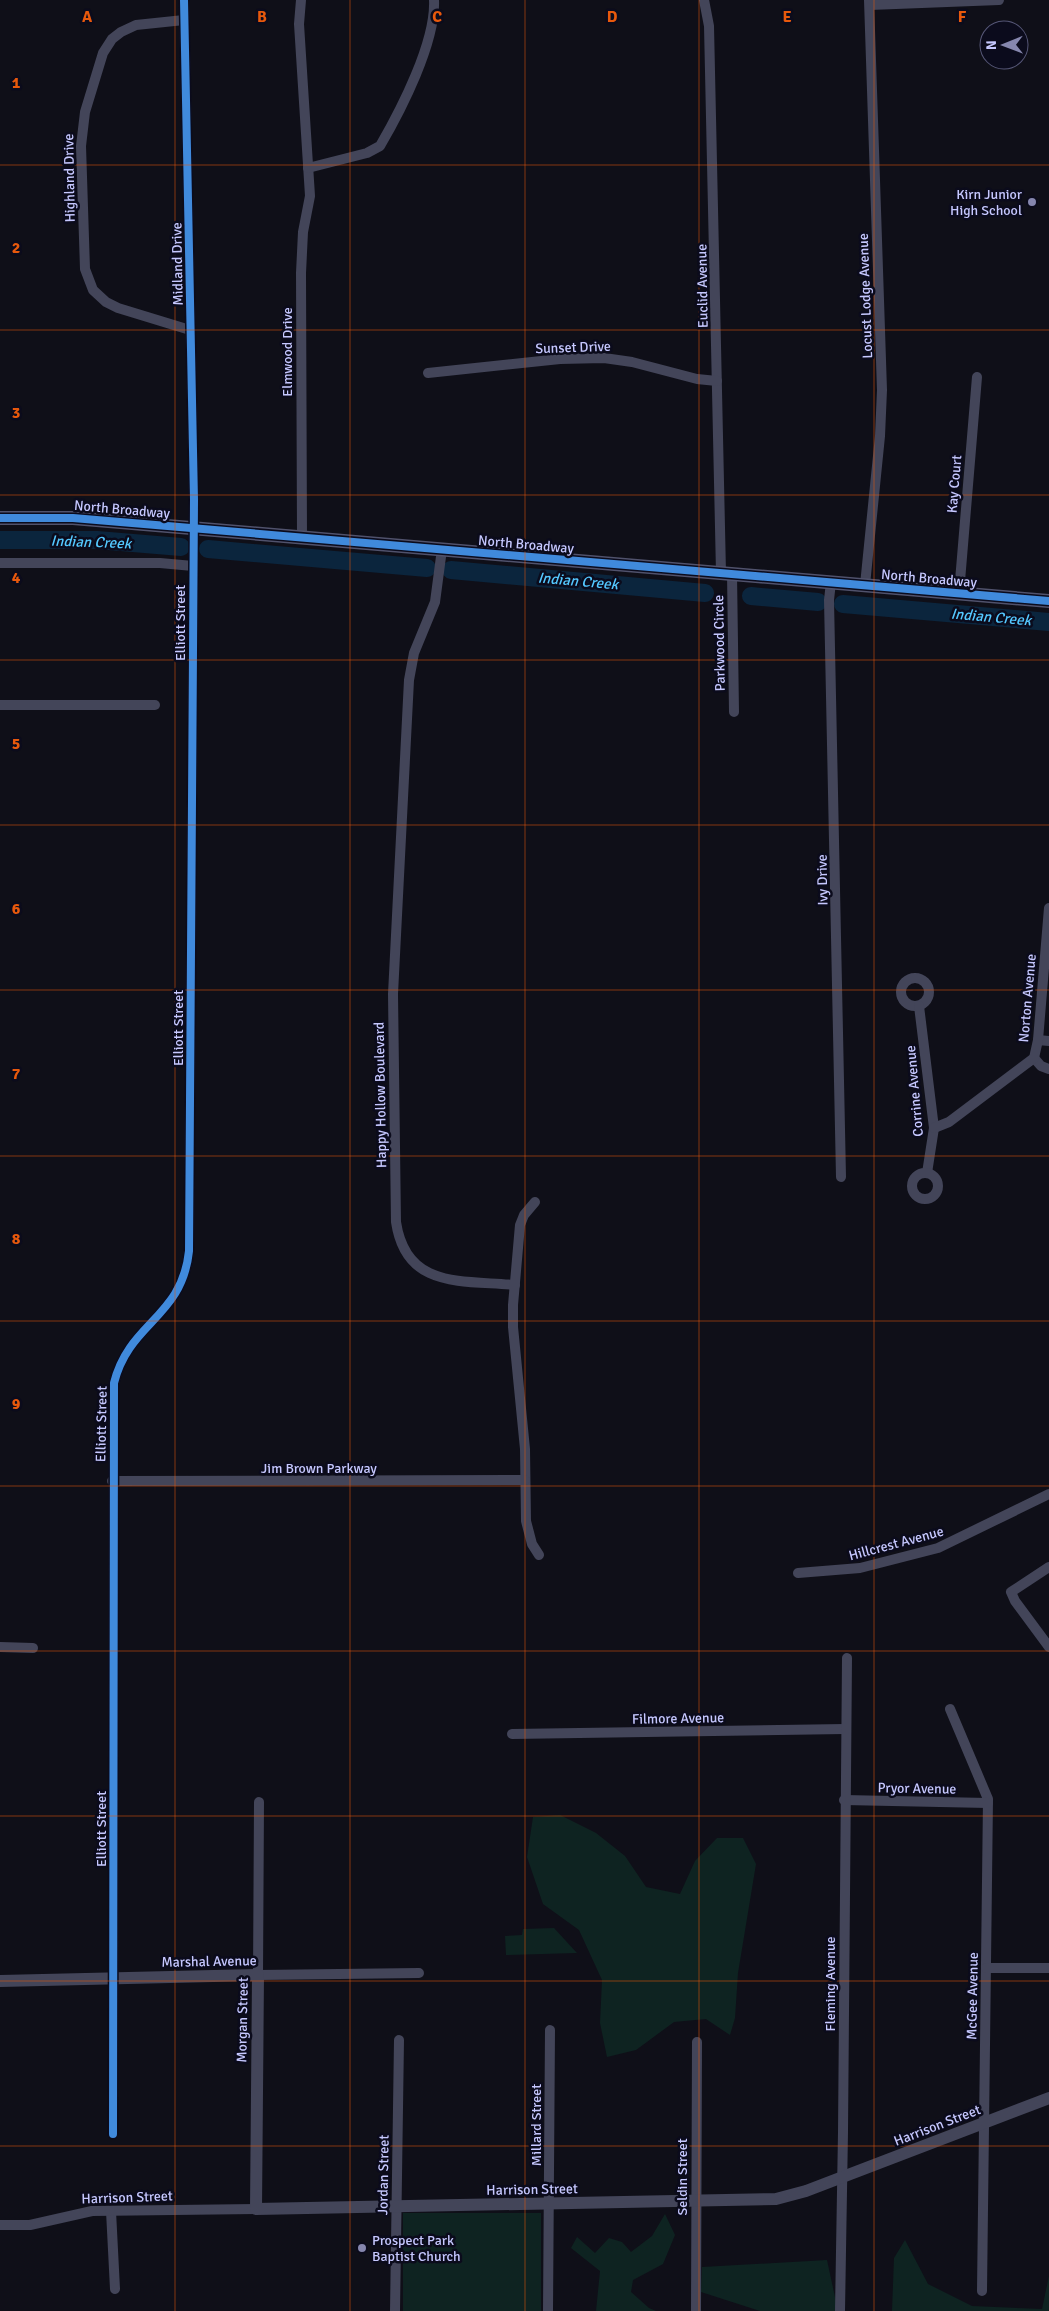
<svg xmlns="http://www.w3.org/2000/svg" width="1049" height="2311" font-family="Signika,sans-serif">
	<rect width="100%" height="100%" fill="#0f0f18"/>
	<g fill="#0e2321">
		<path d="M560,1815l36,18 29,23 21,31 34,7 15,-33 22,-23h26l13,26 -18,109 -3,45 -5,17 -24,-16 -32,3 -38,28 -29,7 -7,-34 2,-43 -23,-50 -36,-26 -16,-47 6,-40z"/>
		<path d="M554,1928l23,25 -71,2 -1,-19 17,-1 1,-6z"/>
		<rect x="403" y="2213" width="138" height="98"/>
		<path d="M665,2214l10,21 -12,29 -30,16 -2,12 18,16 7,3h-60l4,-40 -29,-23 6,-11 18,16 14,-15 13,4 9,10 21,-16z"/>
		<path d="M905,2240l23,44 44,22 70,3 7,-33v35h-157l2,-53z"/>
		<path d="M827,2260l11,51h-78l-59,-19 1,-25z"/>
	</g>
	<g fill="none" stroke-linecap="round" stroke-linejoin="round">
		<g stroke="#0b253d" stroke-width="18">
			<path d="M0,540h97l84,7"/>
			<path d="M208,549l219,19"/>
			<path d="M451,570l254,23"/>
			<path d="M751,596l67,6"/>
			<path d="M843,604l206,18"/>
		</g>
		<g stroke="#434559" stroke-width="10">
			<path d="M301,0l-2,24 11,172 -7,36 -2,41 1,264"/>
			<path d="M704,0l5,26 12,547"/>
			<path d="M870,5l129,-5"/>
			<path d="M184,20l-48,5 -15,7 -9,7 -9,14 -18,59 -4,34 4,123 8,21 13,12 12,6 72,22"/>
			<path d="M308,168l59,-15 13,-7c21,-36 56,-104 54,-146"/>
			<path d="M428,373l132,-14 44,-1 28,4 65,17 20,2"/>
			<path d="M442,549l-7,53 -21,51 -5,27 -16,314 3,228c10,67 65,58 119,63"/>
			<path d="M0,563h160l33,3"/>
			<path d="M732,574l2,138"/>
			<path d="M831,582l-2,18 12,577"/>
			<path d="M865,585l15,-149 2,-46 -13,-390"/>
			<path d="M959,593l18,-216"/>
			<path d="M0,705h155"/>
			<circle cx="915" cy="992" r="14"/>
			<path d="M919,1006l15,122 -7,45"/>
			<path d="M1038,1040l11,1"/>
			<path d="M1034,1058l7,8 8,3"/>
			<path d="M934,1128l15,-6 85,-64 4,-18 11,-132"/>
			<circle cx="925" cy="1186" r="13"/>
			<path d="M535,1202l-11,13 -4,10 -7,80v22l12,122 1,72 6,23 7,11"/>
			<path d="M112,1481l413,-1"/>
			<path d="M1049,1567l-38,25 4,9 34,46"/>
			<path d="M798,1573l62,-5 78,-20 111,-54"/>
			<path d="M0,1647l33,1"/>
			<path d="M950,1709l38,90 -6,492"/>
			<path d="M512,1734l333,-5"/>
			<path d="M844,1800l144,3"/>
			<path d="M259,1802l-1,173 161,-2"/>
			<path d="M986,1968h63"/>
			<path d="M113,2134l1,-751c15,-61 68,-65 75,-132l5,-751 -10,-500"/>
			<path d="M111,2211l4,78"/>
			<path d="M0,2225h30l62,-14 164,-2"/>
			<path d="M395,2311l4,-271"/>
			<path d="M548,2311l2,-281"/>
			<path d="M696,2311l1,-269"/>
			<path d="M840,2311l3,-179 4,-474"/>
		</g>
		<path stroke="#434559" stroke-width="12" d="M0,1981l258,-6 -2,234 520,-10 30,-8 243,-93"/>
		<path stroke="#50526c" stroke-width="14" d="M0,518h73l976,83"/>
		<g stroke="#0b0b1c" stroke-width="11">
			<g id="cycleway">
				<path d="M0,518h73l976,83"/>
				<path d="M113,2134l1,-751c15,-61 68,-65 75,-132l5,-751 -10,-500"/>
			</g>
		</g>
		<use href="#cycleway" stroke="#408adc" stroke-width="8"/>
	</g>
	<path fill="none" stroke="#e8590c" stroke-width="1" stroke-opacity="0.55" d="M175,0v2311M350,0v2311M525,0v2311M699,0v2311M874,0v2311M0,165h1049M0,330h1049M0,495h1049M0,660h1049M0,825h1049M0,990h1049M0,1156h1049M0,1321h1049M0,1486h1049M0,1651h1049M0,1816h1049M0,1981h1049M0,2146h1049"/>
	<g fill="#8687ae" stroke="#0b0b1c" stroke-width="2">
		<circle cx="1032" cy="202" r="5"/>
		<circle cx="362" cy="2248" r="5"/>
	</g>
	<g text-anchor="middle" stroke-width="5" stroke-linejoin="round" paint-order="stroke">
		<g font-size="14" fill="#c6c8ff" stroke="#0b0b1c">
			<text transform="translate(69 178) rotate(-91)" y="5">Highland Drive</text>
			<text transform="translate(177 264) rotate(-91)" y="5">Midland Drive</text>
			<text transform="translate(702 286) rotate(-91)" y="5">Euclid Avenue</text>
			<text transform="translate(865 296) rotate(-92)" y="5">Locust Lodge Avenue</text>
			<text transform="translate(573 347) rotate(-2)" y="5">Sunset Drive</text>
			<text transform="translate(287 352) rotate(-90)" y="5">Elmwood Drive</text>
			<text transform="translate(954 484) rotate(-85)" y="5">Kay Court</text>
			<text transform="translate(122 509) rotate(5)" y="5">North Broadway</text>
			<text transform="translate(526 544) rotate(5)" y="5">North Broadway</text>
			<text transform="translate(929 578) rotate(5)" y="5">North Broadway</text>
			<text transform="translate(180 623) rotate(-90)" y="5">Elliott Street</text>
			<text transform="translate(719 643) rotate(-91)" y="5">Parkwood Circle</text>
			<text transform="translate(822 880) rotate(-91)" y="5">Ivy Drive</text>
			<text transform="translate(1027 998) rotate(-85)" y="5">Norton Avenue</text>
			<text transform="translate(178 1028) rotate(-90)" y="5">Elliott Street</text>
			<text transform="translate(914 1091) rotate(-95)" y="5">Corrine Avenue</text>
			<text transform="translate(380 1095) rotate(-91)" y="5">Happy Hollow Boulevard</text>
			<text transform="translate(101 1424) rotate(-89)" y="5">Elliott Street</text>
			<text x="319" y="1473">Jim Brown Parkway</text>
			<text transform="translate(896 1543) rotate(-15)" y="5">Hillcrest Avenue</text>
			<text transform="translate(678 1718) rotate(-1)" y="5">Filmore Avenue</text>
			<text transform="translate(917 1788) rotate(1)" y="5">Pryor Avenue</text>
			<text transform="translate(101 1829) rotate(-90)" y="5">Elliott Street</text>
			<text transform="translate(209 1961) rotate(-1)" y="5">Marshal Avenue</text>
			<text transform="translate(830 1984) rotate(-90)" y="5">Fleming Avenue</text>
			<text transform="translate(972 1996) rotate(-89)" y="5">McGee Avenue</text>
			<text transform="translate(242 2020) rotate(-89)" y="5">Morgan Street</text>
			<text transform="translate(536 2125) rotate(-90)" y="5">Millard Street</text>
			<text transform="translate(937 2125) rotate(-21)" y="5">Harrison Street</text>
			<text transform="translate(383 2175) rotate(-89)" y="5">Jordan Street</text>
			<text transform="translate(682 2177) rotate(-90)" y="5">Seldin Street</text>
			<text transform="translate(532 2189) rotate(-1)" y="5">Harrison Street</text>
			<text transform="translate(127 2197) rotate(-2)" y="5">Harrison Street</text>
		</g>
		<g font-size="14" fill="#c6c8ff" stroke="#0b0b1c" text-anchor="end">
			<text x="1022" y="199">Kirn Junior<tspan x="1022" dy="16">High School</tspan></text>
			<text x="372" y="2245" text-anchor="start">Prospect Park<tspan x="372" dy="16">Baptist Church</tspan></text>
		</g>
		<g font-size="15" font-style="italic" fill="#54c8ff" stroke="#0b0b1c">
			<text transform="translate(91 542) rotate(2)" y="5">Indian Creek</text>
			<text transform="translate(578 581) rotate(5)" y="5">Indian Creek</text>
			<text transform="translate(991 617) rotate(5)" y="5">Indian Creek</text>
		</g>
	</g>
	<g font-size="16" text-anchor="middle" font-weight="bold" fill="#e8590c" stroke="#0b0b1c" stroke-width="5" stroke-linejoin="round" paint-order="stroke">
		<text x="87" y="22">A</text>
		<text x="262" y="22">B</text>
		<text x="437" y="22">C</text>
		<text x="612" y="22">D</text>
		<text x="787" y="22">E</text>
		<text x="962" y="22">F</text>
		<text x="16" y="88">1</text>
		<text x="16" y="253">2</text>
		<text x="16" y="418">3</text>
		<text x="16" y="583">4</text>
		<text x="16" y="749">5</text>
		<text x="16" y="914">6</text>
		<text x="16" y="1079">7</text>
		<text x="16" y="1244">8</text>
		<text x="16" y="1409">9</text>
	</g>
	<g transform="translate(1004 45) rotate(269)"><circle r="24" fill="#0b0b1c" stroke="#565777"/>
	<path d="M0-4L9 19L0 12L-9 19Z" fill="#8687ae"/>
	<text y="-8" font-size="14" font-weight="bold" text-anchor="middle" fill="#c6c8ff">N</text>
	</g>
</svg>
